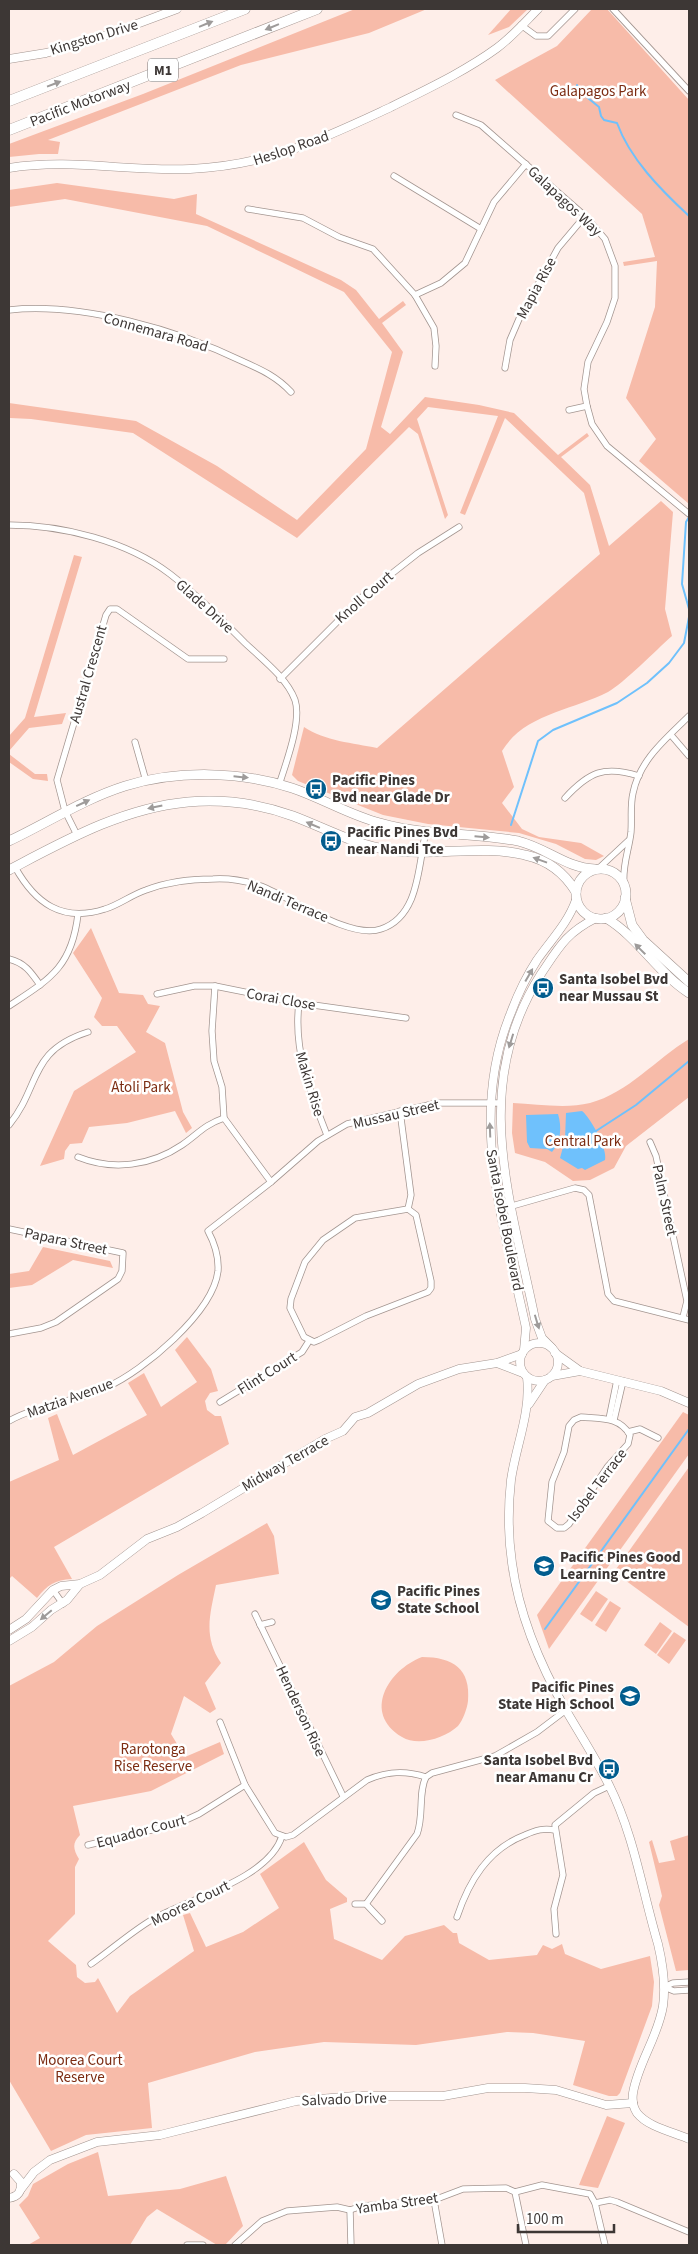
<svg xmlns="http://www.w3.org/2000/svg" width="698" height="2254" font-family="'Source Sans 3',sans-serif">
	<rect width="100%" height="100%" fill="#feeee9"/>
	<g fill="#f7bba9">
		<path d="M355,9h72l-58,24 -128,32 -193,75 12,2 -2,12h-19l-30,3v-13l134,-50z"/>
		<path d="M511,9h17l-19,18 -21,8z"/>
		<path d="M592,9h15l82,91v404l-50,-43 17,-22 -30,-41 29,-91 2,-46 -33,5 -1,-4 32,-5 -13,-43 -147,-134 62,-34z"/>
		<path d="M57,183l117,16 23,-5 -1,20 145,66 15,10 23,29 24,-18 3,4 -24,18 21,29 -22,75 9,7 35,-37 54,8 35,8 44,42 29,-22 2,3 -28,21 29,28 19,61 52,-45 12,11 -8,97 7,27c-16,14 -48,47 -64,56 -35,18 -84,22 -106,59l12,36 -12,16 20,26 17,8 42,6 23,13 -8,4 -11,-1 -29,-15 -37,-11 -91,-9 -45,-9 -85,-34 -6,-6 12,-48c21,14 49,16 73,21l223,-194 -16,-61 -79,-75 -40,97 -5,-2 38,-97 -70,-9 -11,12 31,96 -3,4 -27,-85 -9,-7 -112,111 -164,-105 -102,-14 -21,-1 -1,-15 127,18 81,45 80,54 69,-71 26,-97 -48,-60 -137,-66 -142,-27 -56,8v-17z"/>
		<path d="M74,555l8,2 -48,160 32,-4 -4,11 -33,4 -20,23v-15l16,-18z"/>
		<path d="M9,754l26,20h12l1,7 -15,-2 -24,-17z"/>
		<path d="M91,928l28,65 24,2 5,9 12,2 -14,26 19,11 18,69 9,16 -6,5 -11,-22 -48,12 -38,4 -7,16 -12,1 -5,7 -1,8 -24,7 34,-75 62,-39 -19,-26h-15l-8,-9 8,-19 -29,-45z"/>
		<path d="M689,1039v58l-63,49 -12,22 -24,12 -17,1 -28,-19 -30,-9 -3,-20 1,-30c24,1 53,6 77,0 38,-10 66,-44 99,-64z"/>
		<path d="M43,1247l67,14 3,7 -40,-8 -41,25 -23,3v-14l20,-3z"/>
		<path d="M187,1337l24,32 7,22 -8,2 -5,8 2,9 8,6h6l8,28 -175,103 18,32c-17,1 -25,6 -35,19l-25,-22 -3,3v-97l50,-22 -11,-42 9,-4 16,41 74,-40 -19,-32 16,-10 17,34 36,-25 -22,-32z"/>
		<path d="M683,1412l6,3v39l-140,195 -12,-34z"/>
		<path d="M689,1467v160l-75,-55z"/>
		<path d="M267,1523l7,13 5,38 -63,11c-6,30 -13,51 5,78l-16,20 11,26 -6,4 -26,-17 -13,38 14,23 35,-15 4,12 -73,37 -78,15 7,29c-8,8 -7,14 -1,24l-4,8v47l-27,27 28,24 1,12 8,6 10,-1 3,-4 19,35 13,-17 64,-45 -11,-36 7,-2 16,34 37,-15 36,-24 -19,-34 44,-32 22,38 21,18v4l-17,7 4,30 48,21 23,-24 39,-11 9,8h4l2,10 30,17 48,-5 6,-10 9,4 10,-5 3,10 36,15 49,-13 4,26 -2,24 -32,87 -3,3h-8l-36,-11 12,-44 -52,-8 -26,-1 -91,13 -92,-3 -69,10 -107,31 4,45 -66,7 -35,16 -42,-71v-394l45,-24 43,-36 81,-51z"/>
		<path d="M596,1591l12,8 -16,23 -12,-8z"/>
		<path d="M610,1601l11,7 -15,24 -11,-7z"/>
		<path d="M660,1622l12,9 -16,23 -12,-9z"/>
		<path d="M674,1632l12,8 -17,24 -12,-9z"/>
		<path d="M422,1657c31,0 49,12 46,44 -1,8 -5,19 -10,25 -13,12 -40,21 -56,11 -40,-24 -14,-67 20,-80z"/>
		<path d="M689,1835v135l-13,1 -17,-66 3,-9 -13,-54 3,-2 7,23 16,-3 -5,-19z"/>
		<path d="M607,2116l18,7 -27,65 -19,-3z"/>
		<path d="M98,2152l10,44 72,-7 46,-13 17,50 -18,19h-8l-60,-36 -10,8 -17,28h-102l12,-7 -21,-33 9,-9 5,-12 35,-20z"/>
	</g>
	<g fill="#6fc1fc">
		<path d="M582,1111c9,7 26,39 23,49l-20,10 -3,-2 -4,1 -18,-11 5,-18 1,-27z"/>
		<path d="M558,1114c4,13 3,28 -6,38l-5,-3 -17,-1 -3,-6 -1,-27z"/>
	</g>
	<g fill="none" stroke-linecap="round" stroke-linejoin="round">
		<g stroke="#6fc1fc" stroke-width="2">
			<path d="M577,85l6,9 16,13 2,9 3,4 13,3c13,36 44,67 72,93"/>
			<path d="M689,517l-3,5 -4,62 7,25"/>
			<path d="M511,825l27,-84 15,-11 64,-27 30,-20 22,-20 15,-20 5,-26"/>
			<path d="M596,1131l40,-26 53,-44"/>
			<path d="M545,1629l144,-200"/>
		</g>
		<g stroke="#a39590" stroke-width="7">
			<g id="street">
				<path d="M613,9l76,82"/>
				<path d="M521,25l15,11h12l27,-27"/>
				<path d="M456,115l25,10 104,91 20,23 10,27v32l-8,24 -19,40 -4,27 3,17 5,18 15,22 82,68"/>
				<path d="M394,176l87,53"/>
				<path d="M248,209l55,9 36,19 34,12 42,46 19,33 2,18 -1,20"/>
				<path d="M415,295l26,-12 24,-20 29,-61 32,-38"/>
				<path d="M9,310c72,-8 169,20 235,52 18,8 33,15 47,30"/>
				<path d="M505,368l5,-28 9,-21 39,-71 27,-32"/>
				<path d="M569,410l18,-4"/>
				<path d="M9,525c53,0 118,16 161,49 27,21 51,45 75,69 17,16 42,35 50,57 7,21 -9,63 -16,85"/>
				<path d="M280,679l82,-82 56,-44 41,-26"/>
				<path d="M671,735l18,21"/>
				<path d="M135,742l11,39"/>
				<path d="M565,798c24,-26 39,-33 74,-22"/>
				<path d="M77,835l-12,-24 -8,-31 49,-165 4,-6h7l71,50h36"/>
				<path d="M15,867c20,36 47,56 90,42 14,-4 26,-14 41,-19 21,-8 44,-11 67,-11 16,-1 33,2 48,7 31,12 89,54 120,43 39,-13 37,-64 45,-98"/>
				<path d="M599,868l29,-27"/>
				<path d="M624,885c-2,-19 5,-35 7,-53 1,-13 -1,-26 2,-39 7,-34 33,-54 56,-77"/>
				<path d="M9,959c16,4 22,13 31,26"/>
				<path d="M215,986l-3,45 2,30 8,26 2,31 47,64"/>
				<path d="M157,994l37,-8h21l84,17 107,15"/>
				<path d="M299,1003c-6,47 11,89 28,132"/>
				<path d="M9,1006c41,-27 63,-39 69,-92"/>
				<path d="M400,1111l11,84 -3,14"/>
				<path d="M9,1125c32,-39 19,-74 79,-93"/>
				<path d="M650,1142l6,14 31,145 -4,16"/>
				<path d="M78,1157c35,14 73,9 104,-12 16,-11 22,-20 42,-27"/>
				<path d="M512,1206l63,-18 9,2 5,5 19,99 6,7 75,19"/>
				<path d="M408,1209l8,6 15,66v7l-3,4 -62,24 -47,24 -5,2 -10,-5 -14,-29 1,-9 14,-37 18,-22 32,-22z"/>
				<path d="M9,1229l114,24 -1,18 -4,8 -62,43 -15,6 -32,6"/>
				<path d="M220,1402l82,-50 7,-11"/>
				<path d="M581,1417c19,2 38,-1 49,18l-2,9 -20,22 -39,58 -5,4h-7l-9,-7 4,-39 12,-30 5,-26 5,-6z"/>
				<path d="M609,1419l8,-39"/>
				<path d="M614,1420l9,-39"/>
				<path d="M9,1421c30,-17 67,-19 98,-34 36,-16 106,-74 111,-116 1,-15 -3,-27 -10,-40l63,-49 47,-41 29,-17 90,-21h63"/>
				<path d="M628,1432l12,-3 18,9"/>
				<path d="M53,1590l10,14"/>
				<path d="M255,1614l88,182"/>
				<path d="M260,1625l12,-3"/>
				<path d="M220,1722l25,63 30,48 11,4 7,-2 74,-55c20,-9 38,-10 59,-3"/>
				<path d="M88,1845l89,-21 22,-10 46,-29"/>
				<path d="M355,1904h11l16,17"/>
				<path d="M366,1904l51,-70c7,-18 1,-42 9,-57l6,-4 63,-17 42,-24 29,-22"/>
				<path d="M457,1917c12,-36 31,-68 68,-82 11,-5 18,-7 30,-5"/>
				<path d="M556,1934l-2,-25 9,-34 -8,-50 39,-32 15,-7"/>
				<path d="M91,1964c20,-14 40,-32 62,-45 35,-20 116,-40 129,-83"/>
				<path d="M664,1987l9,-4 16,-1"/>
				<path d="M664,1987l10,4 15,-1"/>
				<path d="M515,2192l27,-7 48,9 5,9 10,42"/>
				<path d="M515,2192l11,53"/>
				<path d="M434,2200l8,45"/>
				<path d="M595,2203l15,-3 7,2 72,30"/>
				<path d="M350,2210l1,35"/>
				<path d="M187,2245h16"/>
				<path d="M235,2245l27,-24 25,-10 50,-4 13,3 12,-4 72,-6 29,-11 43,-1 9,4"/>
			</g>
		</g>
		<g stroke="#a39590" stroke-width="9">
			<g id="secondary">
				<path d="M9,59l37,-6 53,-15 78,-29"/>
				<path d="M9,168c63,-10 119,4 181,1 80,-4 130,-29 201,-62 36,-18 73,-35 106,-59 15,-11 28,-26 41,-39"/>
				<circle cx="539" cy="1362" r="19"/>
				<path d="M552,1348l-10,-10 -7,-19c-24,-119 -66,-232 6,-345 18,-27 25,-41 55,-56"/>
				<path d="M524,1350l2,-22c-22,-104 -58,-209 -16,-313 7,-19 16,-38 27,-55 14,-20 31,-37 39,-60"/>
				<path d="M555,1353l25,18 81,20 28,12"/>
				<path d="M497,1363l26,10"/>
				<path d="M552,1376l28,-5"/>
				<path d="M527,1377c4,36 -11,68 -16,103 -3,27 -3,56 1,83 7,52 29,104 55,149 14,24 29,47 42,73 25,50 33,105 49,159 5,21 8,41 5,62 -5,31 -25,57 -30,87 -1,7 0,14 4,20 11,14 36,19 52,26"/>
				<path d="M529,1404l16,-24"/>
				<path d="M9,1630l17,-11 27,-29 8,-4 19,-2 20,-9 47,-36 30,-12 25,-14 123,-74 18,-8 12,-14 13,-4 50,-29 41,-15 38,-6 25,-9"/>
				<path d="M9,1641l23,-14 19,-17 16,-10 13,-16"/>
				<path d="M21,2189l13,-17 16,-12 47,-18 63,-7 136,-34 59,-5h88l45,-8h37l31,2 50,15 27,-2"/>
				<path d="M9,2198c9,-1 13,-7 12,-16l-7,-8"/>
			</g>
		</g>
		<g stroke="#a39590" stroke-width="10">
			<g id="primary">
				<path d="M9,841c38,-18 75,-42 116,-55 52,-16 115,-15 167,2 30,10 57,27 88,35 45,13 92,9 138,18 29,7 48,27 77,28"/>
				<circle cx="601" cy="894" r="25"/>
				<path d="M9,870c57,-30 114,-62 179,-68 35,-3 72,2 105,14 32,12 62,29 96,34 45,7 92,-6 136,5 23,5 39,17 51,37"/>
				<path d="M625,898l7,27 11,15 46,42"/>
				<path d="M606,918c32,19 52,55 83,75"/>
			</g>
		</g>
		<g stroke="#a39590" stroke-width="11">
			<g id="highway">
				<path d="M9,101l236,-92"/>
				<path d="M9,130l308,-121"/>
			</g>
		</g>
		<use href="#street" stroke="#fff" stroke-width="5.5"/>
		<use href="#secondary" stroke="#fff" stroke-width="8"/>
		<use href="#primary" stroke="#fff" stroke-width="9"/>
		<use href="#highway" stroke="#fff" stroke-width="10"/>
	</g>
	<defs><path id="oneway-solid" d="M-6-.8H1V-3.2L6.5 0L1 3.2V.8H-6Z" transform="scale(1.25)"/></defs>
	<g fill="#9e9b9a">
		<use href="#oneway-solid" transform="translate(206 24) rotate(-22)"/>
		<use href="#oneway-solid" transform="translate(272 27) rotate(158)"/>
		<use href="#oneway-solid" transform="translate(54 84) rotate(-21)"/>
		<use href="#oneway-solid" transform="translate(241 777) rotate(6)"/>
		<use href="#oneway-solid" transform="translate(83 803) rotate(-25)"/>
		<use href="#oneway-solid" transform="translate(155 807) rotate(168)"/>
		<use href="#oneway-solid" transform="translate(313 825) rotate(-157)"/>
		<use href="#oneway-solid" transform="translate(482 837) rotate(5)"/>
		<use href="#oneway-solid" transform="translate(540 860) rotate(-160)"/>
		<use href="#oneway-solid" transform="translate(640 949) rotate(-135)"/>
		<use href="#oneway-solid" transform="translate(529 975) rotate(-60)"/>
		<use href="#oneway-solid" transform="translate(511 1041) rotate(107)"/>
		<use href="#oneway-solid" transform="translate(490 1130) rotate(-92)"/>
		<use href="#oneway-solid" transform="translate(537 1322) rotate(73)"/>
		<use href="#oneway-solid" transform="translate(46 1615) rotate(140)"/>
	</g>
	<defs>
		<g id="bus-disc" transform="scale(1.125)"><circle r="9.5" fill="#025d8e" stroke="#fff"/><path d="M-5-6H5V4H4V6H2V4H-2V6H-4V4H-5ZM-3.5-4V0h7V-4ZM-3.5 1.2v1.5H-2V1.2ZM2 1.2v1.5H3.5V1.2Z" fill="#fff"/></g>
		<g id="school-disc" transform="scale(1.125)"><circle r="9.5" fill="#025d8e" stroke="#fff"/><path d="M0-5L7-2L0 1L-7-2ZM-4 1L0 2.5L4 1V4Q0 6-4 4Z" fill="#fff"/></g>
	</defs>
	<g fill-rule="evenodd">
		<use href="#bus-disc" x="316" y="789"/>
		<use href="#bus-disc" x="331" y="841"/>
		<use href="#bus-disc" x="543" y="988"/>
		<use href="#school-disc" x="544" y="1566"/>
		<use href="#school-disc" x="381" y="1600"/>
		<use href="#school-disc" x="630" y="1696"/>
		<use href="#bus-disc" x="609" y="1769"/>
	</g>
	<g text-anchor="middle" stroke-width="5" stroke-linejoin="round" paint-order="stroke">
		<rect fill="#fff" stroke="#777372" stroke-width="1" x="148" y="58.5" width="30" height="23" rx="4"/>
		<g font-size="14" font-weight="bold" fill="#3d3735">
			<text x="163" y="75">M1</text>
		</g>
		<g font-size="15" fill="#3d3735" stroke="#fff">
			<text transform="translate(94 37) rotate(-17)" y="5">Kingston Drive</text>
			<text transform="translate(80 103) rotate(-21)" y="5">Pacific Motorway</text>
			<text transform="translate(291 148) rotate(-19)" y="5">Heslop Road</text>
			<text transform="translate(565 201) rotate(43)" y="5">Galapagos Way</text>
			<text transform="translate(536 288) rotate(-62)" y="5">Mapia Rise</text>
			<text transform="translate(156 332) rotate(16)" y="5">Connemara Road</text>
			<text transform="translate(364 597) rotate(-41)" y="5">Knoll Court</text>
			<text transform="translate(205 606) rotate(42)" y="5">Glade Drive</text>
			<text transform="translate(88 674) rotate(-74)" y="5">Austral Crescent</text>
			<text transform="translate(288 901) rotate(23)" y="5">Nandi Terrace</text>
			<text transform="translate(281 999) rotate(10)" y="5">Corai Close</text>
			<text transform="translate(310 1084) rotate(73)" y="5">Makin Rise</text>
			<text transform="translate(396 1114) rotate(-13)" y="5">Mussau Street</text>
			<text transform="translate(665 1200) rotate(78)" y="5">Palm Street</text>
			<text transform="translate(505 1220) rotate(79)" y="5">Santa Isobel Boulevard</text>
			<text transform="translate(66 1241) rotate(12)" y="5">Papara Street</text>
			<text transform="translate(267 1373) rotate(-32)" y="5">Flint Court</text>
			<text transform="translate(70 1398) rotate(-20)" y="5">Matzia Avenue</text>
			<text transform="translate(285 1463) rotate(-30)" y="5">Midway Terrace</text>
			<text transform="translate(597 1485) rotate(-53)" y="5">Isobel Terrace</text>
			<text transform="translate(301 1711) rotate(65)" y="5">Henderson Rise</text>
			<text transform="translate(141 1831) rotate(-15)" y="5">Equador Court</text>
			<text transform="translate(190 1903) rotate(-26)" y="5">Moorea Court</text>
			<text transform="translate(344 2099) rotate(-2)" y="5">Salvado Drive</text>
			<text transform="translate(397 2203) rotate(-8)" y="5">Yamba Street</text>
		</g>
		<g font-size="15" fill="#7c2c12" stroke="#fff">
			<text x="598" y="96">Galapagos Park</text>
			<text x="141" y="1092">Atoli Park</text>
			<text x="583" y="1146">Central Park</text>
			<text x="153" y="1754">Rarotonga<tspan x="153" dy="17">Rise Reserve</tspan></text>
			<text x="80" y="2065">Moorea Court<tspan x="80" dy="17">Reserve</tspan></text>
		</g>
		<g font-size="15" font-weight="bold" fill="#3d3735" stroke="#fff" text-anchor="start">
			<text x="332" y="785">Pacific Pines<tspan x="332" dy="17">Bvd near Glade Dr</tspan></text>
			<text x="347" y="837">Pacific Pines Bvd<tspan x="347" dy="17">near Nandi Tce</tspan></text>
			<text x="559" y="984">Santa Isobel Bvd<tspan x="559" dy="17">near Mussau St</tspan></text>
			<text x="560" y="1562">Pacific Pines Good<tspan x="560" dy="17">Learning Centre</tspan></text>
			<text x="397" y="1596">Pacific Pines<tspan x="397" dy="17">State School</tspan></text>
			<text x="614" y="1692" text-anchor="end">Pacific Pines<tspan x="614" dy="17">State High School</tspan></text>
			<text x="593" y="1765" text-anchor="end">Santa Isobel Bvd<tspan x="593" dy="17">near Amanu Cr</tspan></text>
		</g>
	</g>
	<rect width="698" height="2254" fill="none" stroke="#3d3735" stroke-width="20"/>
	<path d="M518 2224v8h96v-8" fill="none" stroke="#3d3735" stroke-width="2.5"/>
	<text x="526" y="2224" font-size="15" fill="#3d3735" stroke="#ffffff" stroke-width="4" paint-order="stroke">100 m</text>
</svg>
